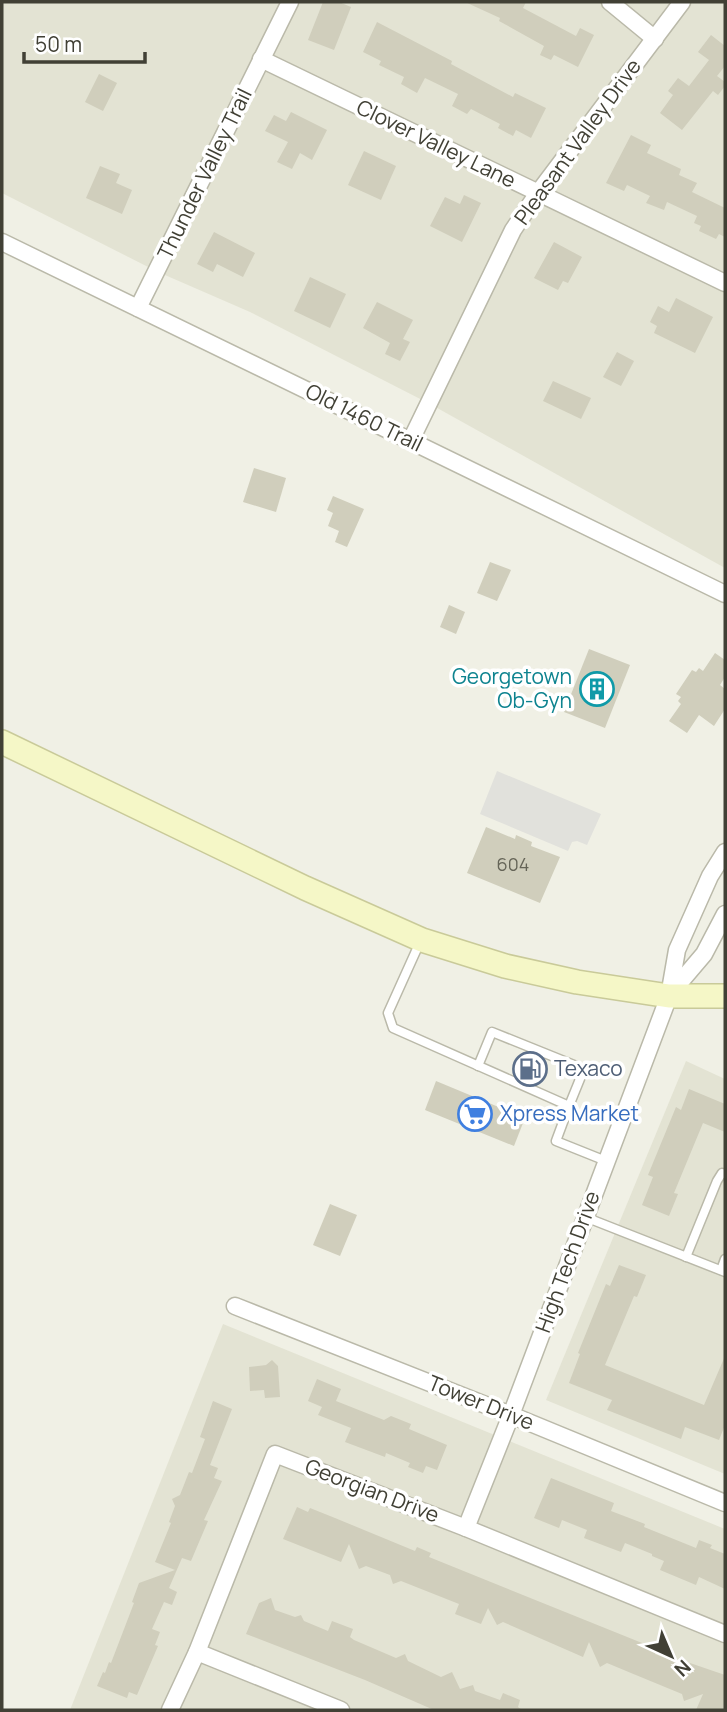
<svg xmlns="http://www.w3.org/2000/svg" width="727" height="1712" font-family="Manrope,sans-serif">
	<rect width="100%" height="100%" fill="#f0f0e5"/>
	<g fill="#e3e3d3">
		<path d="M2,2h723v566l-295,-164 -180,-92 -92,-40 -156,-79z"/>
		<path d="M686,1061l39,18v395l-179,-74z"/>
		<path d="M223,1324l502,205v181h-655z"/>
	</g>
	<path fill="#e1e1dc" d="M497,771l104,43 -14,31 -10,-4 -5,1 -4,9 -88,-37z"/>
	<g fill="#d0cebc">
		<path d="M323,2h16l12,5 -17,43 -26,-10z"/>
		<path d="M465,2h61l-3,6 53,28 4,-8 14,7 -16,32 -24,-12 -3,5 -11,-5 4,-9 -45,-25 1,-3z"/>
		<path d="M377,22l75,39 -1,3 62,33 2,-4 31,15 -15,30 -15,-8 -3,6 -15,-8 2,-4 -29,-15 -4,5 -15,-8 6,-12 -33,-16 -8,15 -16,-9 3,-7 -25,-12 2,-4 -18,-9z"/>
		<path d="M711,35l14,11v20l-8,10 8,6v4l-7,9 -5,-4 -31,39 -22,-17 13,-18 -5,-4 10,-13 11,8 20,-26 -11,-8z"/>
		<path d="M99,74l18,9 -14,28 -18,-9z"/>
		<path d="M291,112l36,18 -15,30 -12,-7 -8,16 -15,-7 11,-20 -23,-11 9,-16 12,6z"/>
		<path d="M631,135l20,10 -4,8 34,16 -2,6 18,8 -5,9 33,16v29l-6,-3 -3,5 -17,-8 2,-5 -7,-3 3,-7 -30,-14 -3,8 -18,-7 4,-7 -23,-11 -3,6 -18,-8z"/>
		<path d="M364,151l32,15 -15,34 -33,-15z"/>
		<path d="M100,166l20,8 -4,9 16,7 -10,24 -36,-16z"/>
		<path d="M464,195l17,8 -19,39 -32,-16 15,-29 15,7z"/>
		<path d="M214,232l41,21 -12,24 -26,-13 -4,8 -16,-8z"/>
		<path d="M554,242l28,15 -14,26 -5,-2 -5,9 -24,-12z"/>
		<path d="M310,277l36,17 -16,34 -36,-17z"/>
		<path d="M676,298l37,19 -18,36 -41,-20 3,-7 -7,-4 8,-16 11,6z"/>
		<path d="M377,302l36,18 -10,19 7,3 -10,19 -15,-7 5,-11 -27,-15z"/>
		<path d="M617,352l17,9 -13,25 -18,-9z"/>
		<path d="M553,381l38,17 -10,21 -38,-18z"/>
		<path d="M254,468l32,10 -10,34 -33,-10z"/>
		<path d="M333,496l31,13 -17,38 -12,-5 4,-11 -11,-5 5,-13 -6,-3z"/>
		<path d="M490,562l21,8 -14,31 -20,-8z"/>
		<path d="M449,605l16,7 -9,22 -16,-7z"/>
		<path d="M589,649l41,16 -25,63 -41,-16z"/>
		<path d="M715,653l10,7v17l-5,8 5,4v20l-11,17 -15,-11 -12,18 -18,-12 12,-17 -3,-3 3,-4 -5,-3 16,-24 4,2 3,-4 4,3z"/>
		<path d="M486,827l29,12 1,-4 16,7 -1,4 29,11 -20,46 -73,-30z"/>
		<path d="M436,1081l89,37 -11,28 -89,-36z"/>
		<path d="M689,1089l36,15v28l-22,-9 -29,70 4,1 -9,22 -27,-11 11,-28 -5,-2 28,-68 5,3z"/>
		<path d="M330,1204l27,11 -17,41 -27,-11z"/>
		<path d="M619,1265l27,10 -9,22 -3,-1 -29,69 99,40 21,-49v69l-6,15 -34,-13 -4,12 -74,-29 5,-10 -43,-17 11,-29 -2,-1 28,-69 4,2z"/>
		<path d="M272,1360l6,6 2,31 -15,1 -1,-8 -14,1 -1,-24 17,-2z"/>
		<path d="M317,1379l24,10 -5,12 48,19 7,-4 20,8 -2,5 38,16 -10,25 -11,-4 -3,7 -15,-6 2,-4 -24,-10 -1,4 -40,-15 6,-14 -33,-13 4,-8 -14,-6z"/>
		<path d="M213,1401l19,8 -22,56 8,3 -4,10 8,3 -18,39 4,1 -17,40 -9,-3 -13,30 8,4 -5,13 -8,-3 -12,27 8,3 -5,13 3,1 -21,49 -8,-3 -2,6 -30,-12 6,-14 2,1 4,-11 2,1 23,-60 -2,-1 7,-19 36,-13 -20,-8 16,-39 -2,-1 6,-16 -3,-7 8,-4 9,-23 3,1 13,-34 -5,-2z"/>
		<path d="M551,1478l63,25 -3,8 34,13 -1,3 52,21 3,-8 13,5 -2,3 15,6v35l-26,-12 -3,8 -36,-15 4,-9 -12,-5v-2l-27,-11 -4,9 -37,-14 3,-8 -25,-10 -3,8 -25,-10z"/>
		<path d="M297,1507l11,5 2,-4 25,10 80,33 2,-4 14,6 -2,4 228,92 -2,5 33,13 2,-4 35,12v35h-29l7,-16 -19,7 -2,-7 -51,-21 -24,-10 -7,4 -11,-25 -6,15 -80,-35 -6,3 -9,-17 -7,16 -26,-10 4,-10 -58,-23 -8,3 -3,-9 -24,-9 -7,3 -10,-25 -8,18 -58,-23z"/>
		<path d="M271,1598l4,12 20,7 6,-2 3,6 24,10 4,-10 21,8 -3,8 4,3 42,18 9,-4 3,7 33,16 11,-5 8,17 13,-4 2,6 25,9 3,-7 17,7 -2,7 4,3h-88l-69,-30 -119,-46 13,-31z"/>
	</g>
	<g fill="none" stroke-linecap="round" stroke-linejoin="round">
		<g stroke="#bab9a9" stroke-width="11">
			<g id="service">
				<path d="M420,942l-32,71 5,15 176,78 -13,35 50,20"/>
				<path d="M478,1066l14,-34 92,37 -15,37"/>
				<path d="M585,1217l140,55"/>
				<path d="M686,1257l31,-76 5,-8 3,1"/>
				<path d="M721,1270l4,-11"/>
			</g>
		</g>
		<g stroke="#bab9a9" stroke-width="19">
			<g id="minor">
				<path d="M610,2l45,37"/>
				<path d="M261,59l464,224"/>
				<path d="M2,242l723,352"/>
				<path d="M138,308l152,-306"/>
				<path d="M411,440l102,-210 25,-37 144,-191"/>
				<path d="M670,994l34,-40 21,-40"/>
				<path d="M235,1306l276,109 214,88"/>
				<path d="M466,1528l45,-113 158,-419 8,-46 33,-74 15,-24"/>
				<path d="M197,1652l144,58"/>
				<path d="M170,1710l27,-58 78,-198 191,74 259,106"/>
			</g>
		</g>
		<g stroke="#c9ca99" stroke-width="26">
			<path id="secondary" d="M2,742l303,146 117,52 83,26 72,16 92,14h56"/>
		</g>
		<use href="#service" stroke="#fff" stroke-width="8"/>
		<use href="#minor" stroke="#fff" stroke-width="16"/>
		<use href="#secondary" stroke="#f5f7c7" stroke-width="23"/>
	</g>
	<defs>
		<g id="building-ring" transform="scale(1.75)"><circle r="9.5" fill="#fff" stroke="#0f9aa8" stroke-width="1.5"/><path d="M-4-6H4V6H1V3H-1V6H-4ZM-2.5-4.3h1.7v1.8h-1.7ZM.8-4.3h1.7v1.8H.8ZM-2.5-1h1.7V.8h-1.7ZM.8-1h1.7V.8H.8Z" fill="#0f9aa8"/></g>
		<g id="fuel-ring" transform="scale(1.75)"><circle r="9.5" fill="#fff" stroke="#5c6f8a" stroke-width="1.5"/><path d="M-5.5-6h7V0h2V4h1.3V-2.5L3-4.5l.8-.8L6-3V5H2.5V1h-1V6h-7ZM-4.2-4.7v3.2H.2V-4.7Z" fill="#5c6f8a"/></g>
		<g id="supermarket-ring" transform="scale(1.75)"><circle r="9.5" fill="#fff" stroke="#3f7fe0" stroke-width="1.5"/><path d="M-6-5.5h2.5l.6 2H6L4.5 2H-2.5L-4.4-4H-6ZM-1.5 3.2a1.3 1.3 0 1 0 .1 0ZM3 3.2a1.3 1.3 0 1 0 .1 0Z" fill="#3f7fe0"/></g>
	</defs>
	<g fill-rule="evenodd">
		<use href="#building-ring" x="597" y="689"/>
		<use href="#fuel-ring" x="530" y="1069"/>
		<use href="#supermarket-ring" x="475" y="1114"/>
	</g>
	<g text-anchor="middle" stroke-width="7" stroke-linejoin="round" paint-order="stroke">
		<g font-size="18" fill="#656457">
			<text x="513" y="871">604</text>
		</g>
		<g font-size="21" fill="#414035" stroke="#fff">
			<text transform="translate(578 142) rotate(-54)" y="7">Pleasant Valley Drive</text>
			<text transform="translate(436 144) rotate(26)" y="7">Clover Valley Lane</text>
			<text transform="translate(205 174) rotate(-64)" y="7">Thunder Valley Trail</text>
			<text transform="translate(364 418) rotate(26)" y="7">Old 1460 Trail</text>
			<text transform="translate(568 1262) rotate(-70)" y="7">High Tech Drive</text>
			<text transform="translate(481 1403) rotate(22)" y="7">Tower Drive</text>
			<text transform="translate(372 1491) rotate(21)" y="7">Georgian Drive</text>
		</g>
		<g font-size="21" fill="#0d838f" stroke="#fff" text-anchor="end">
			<text x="572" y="684">Georgetown<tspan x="572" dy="24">Ob-Gyn</tspan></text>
		</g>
		<g font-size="21" fill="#4e5e75" stroke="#fff" text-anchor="start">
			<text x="554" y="1076">Texaco</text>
		</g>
		<g font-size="21" fill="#366cbe" stroke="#fff" text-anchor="start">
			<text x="500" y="1121">Xpress Market</text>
		</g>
	</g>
	<rect width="727" height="1712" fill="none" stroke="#414035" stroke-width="7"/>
	<g transform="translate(671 1656) rotate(136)" stroke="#ffffff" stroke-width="5" paint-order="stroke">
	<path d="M0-5L12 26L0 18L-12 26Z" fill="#414035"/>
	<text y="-10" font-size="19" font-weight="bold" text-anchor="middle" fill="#414035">N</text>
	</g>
	<path d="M24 52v10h121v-10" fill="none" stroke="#414035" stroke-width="3.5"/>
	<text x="35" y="52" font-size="21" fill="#414035" stroke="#ffffff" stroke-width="5" paint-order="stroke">50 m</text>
</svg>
